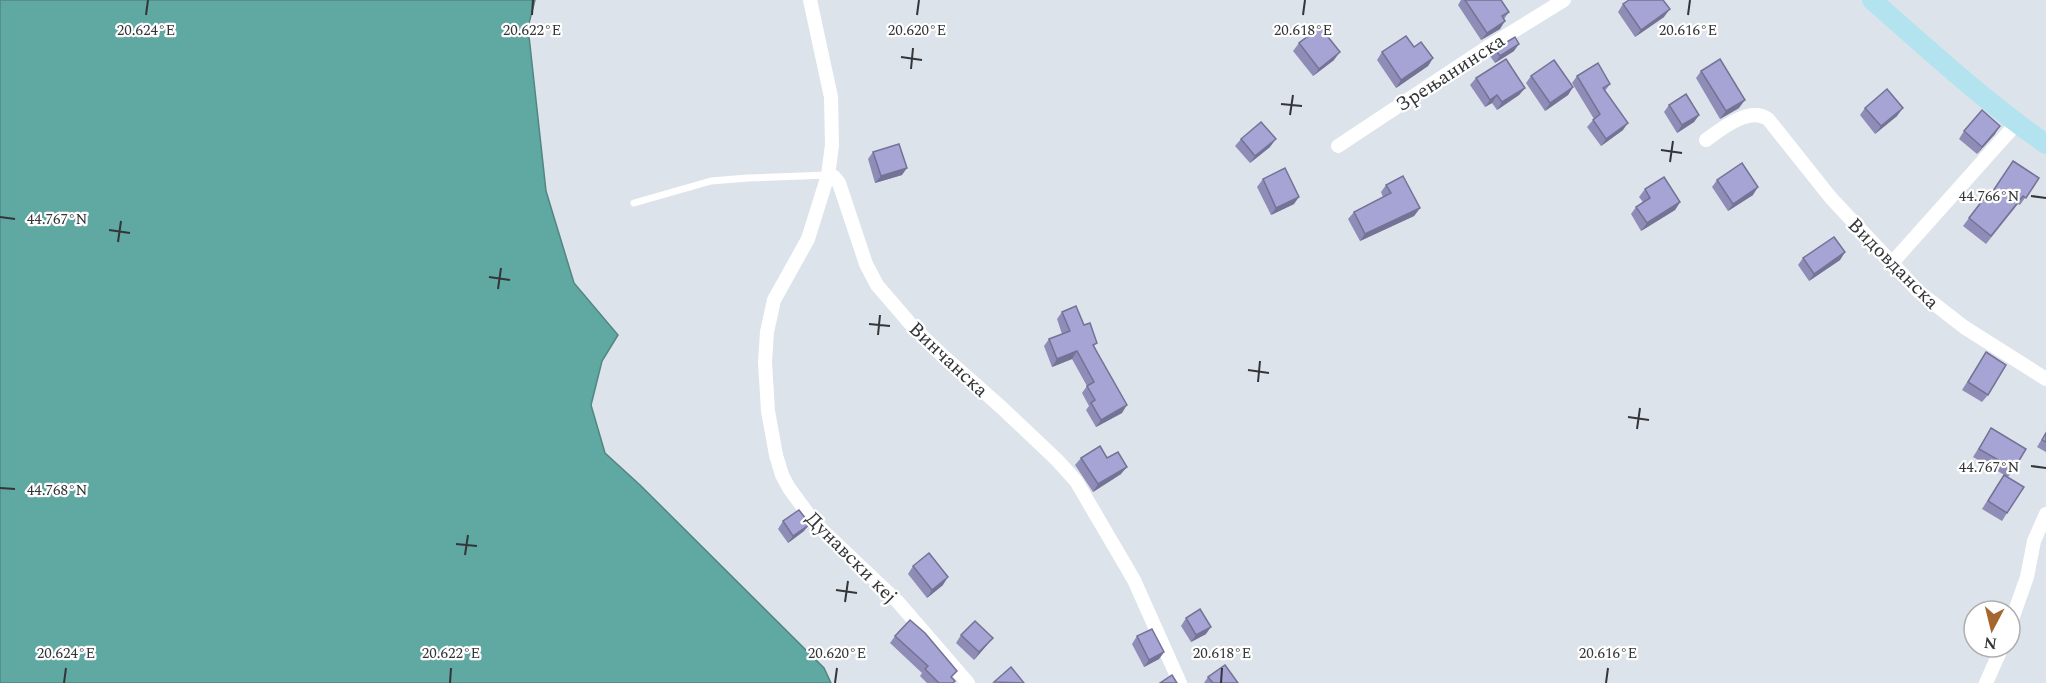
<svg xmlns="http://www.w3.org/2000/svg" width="2046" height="683" font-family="Spectral,serif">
	<rect width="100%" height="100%" fill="#dde3eb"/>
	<path fill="#60a8a2" stroke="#528682" stroke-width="1.5" d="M0,0h535l-7,27 18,164 28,92 44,52 -16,26 -11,44 14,48 35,32 184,183 7,15h-831z"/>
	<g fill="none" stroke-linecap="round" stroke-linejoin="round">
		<path stroke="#fff" stroke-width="7" d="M634,203l77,-22 37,-3 80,-3"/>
		<g stroke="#fff" stroke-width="14">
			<path d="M810,0l21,97 1,48 -4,30 -20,64 -34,61 -7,32 -2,30 3,49 8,44 6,20 7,13 19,26 13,15 77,73 70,81"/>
			<path d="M1706,140c15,-11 43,-34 62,-21l63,79 88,94 45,35 82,52"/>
			<path d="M1338,146l145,-96 81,-50"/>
			<path d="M828,175l6,2 5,6 27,81 11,21 37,43 28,27 59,52 56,53 19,21 58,99 46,103"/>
			<path d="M1891,264l125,-140"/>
			<path d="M2010,625l17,-48 7,-36 12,-27"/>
			<path d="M1986,683l16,-36"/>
		</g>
		<path stroke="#b3e3ef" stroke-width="20" d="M1872,0c57,50 112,101 174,144"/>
	</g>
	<g fill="#8f8cb7">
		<path d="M1461,0h40l8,12 -5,7 -4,10 -19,11 -23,-35z"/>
		<path d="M1623,4l41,13 -29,20 -17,-25z"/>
		<path d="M1299,43l35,17 -21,16 -20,-25z"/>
		<path d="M1414,47l19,11 -5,8 -32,22 -19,-28 5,-8z"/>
		<path d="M1495,49l19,2 -19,12 -5,-7z"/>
		<path d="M1701,71l38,37 -19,11 -24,-41z"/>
		<path d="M1531,76l42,11 -5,8 -23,16 -19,-28z"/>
		<path d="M1577,76l33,8 -5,7 18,39 -22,16 -14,-19 7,-8 -22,-36z"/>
		<path d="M1476,78l49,10 -6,7 -22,15 -5,-7 -7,4 -15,-22z"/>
		<path d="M1669,105l30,10 -5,7 -17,11 -13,-21z"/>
		<path d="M1865,108l32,8 -22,18 -15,-19z"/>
		<path d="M1964,131l31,3 -18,20 -18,-15z"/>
		<path d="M1241,139l29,8 -20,16 -15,-17z"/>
		<path d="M873,152l29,23 -27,8 -7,-24z"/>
		<path d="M2039,178l-19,27 -2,-1 -32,40 -23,-18 6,-8 22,-25z"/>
		<path d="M1263,179l31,25 -23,11 -14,-28z"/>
		<path d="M1717,180l36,15 -25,16 -16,-24z"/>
		<path d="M1386,185l34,23 -6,8 -54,25 -12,-22 6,-7 29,-15 -2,-5z"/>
		<path d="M1645,189l35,13 -5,8 -34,21 -10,-17 5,-7 7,-5 -4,-5z"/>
		<path d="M1845,252l-5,8 -31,21 -11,-16 5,-7z"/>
		<path d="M1062,312l22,13 11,22 27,66 -26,14 -10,-17 3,-4 -7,-13 5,-7 -15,-27 -20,8 -8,-21 5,-7 13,-5 -5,-15z"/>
		<path d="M1986,352l2,43 -6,7 -20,-12z"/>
		<path d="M1991,428l23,41 -6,8 -35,-20z"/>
		<path d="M2046,432v20l-9,-5z"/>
		<path d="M1081,458h26l14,16 -28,18 -18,-27z"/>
		<path d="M1999,482l8,31 -5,8 -20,-12z"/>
		<path d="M783,521l21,10 -16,12 -10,-14z"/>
		<path d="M913,566l30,19 -16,13 -19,-24z"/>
		<path d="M1186,618l20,16 -15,8 -10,-16z"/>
		<path d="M961,635l26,10 -13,15 -18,-17z"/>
		<path d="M895,636l57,42 1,5h-26l-7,-7 2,-3 -32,-30z"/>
		<path d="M1137,636l27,16 -5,7 -15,8 -12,-23z"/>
		<path d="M1208,677l30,6h-34z"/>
	</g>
	<g fill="#747295">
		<path d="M1670,9l-6,8 -29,20 6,-7z"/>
		<path d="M1505,21l-5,8 -19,11 6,-7z"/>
		<path d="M1519,44l-5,7 -19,12 5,-7z"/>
		<path d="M1340,52l-6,8 -21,16 6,-7z"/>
		<path d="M1433,58l-5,8 -32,22 5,-8z"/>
		<path d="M1573,87l-5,8 -23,16 5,-8z"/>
		<path d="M1525,88l-6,7 -22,15 5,-8z"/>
		<path d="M1497,95l-5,8 -7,4 5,-7z"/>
		<path d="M1745,100l-6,8 -19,11 6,-8z"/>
		<path d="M1903,108l-6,8 -22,18 6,-8z"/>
		<path d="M1699,115l-5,7 -17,11 5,-8z"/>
		<path d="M1628,123l-5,7 -22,16 5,-7z"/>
		<path d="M2000,126l-5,8 -18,20 5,-7z"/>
		<path d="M1276,139l-6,8 -20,16 5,-7z"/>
		<path d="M907,168l-5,7 -27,8 6,-7z"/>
		<path d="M1758,187l-5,8 -25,16 5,-7z"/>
		<path d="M1299,197l-5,7 -23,11 5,-7z"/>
		<path d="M1680,202l-5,8 -34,21 6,-8z"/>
		<path d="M1420,208l-6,8 -54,25 5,-7z"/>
		<path d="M1845,252l-5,8 -31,21 5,-7z"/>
		<path d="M1077,351l-5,8 -20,8 5,-8z"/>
		<path d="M1127,405l-5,8 -26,14 5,-7z"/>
		<path d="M1127,467l-6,7 -28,18 5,-8z"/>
		<path d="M810,524l-6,7 -16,12 5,-7z"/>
		<path d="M948,577l-5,8 -16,13 5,-8z"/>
		<path d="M1211,627l-5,7 -15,8 5,-7z"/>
		<path d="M993,638l-6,7 -13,15 5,-8z"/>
		<path d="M1164,652l-5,7 -15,8 5,-7z"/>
	</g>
	<g fill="#a6a3d5" stroke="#747295" stroke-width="1.5">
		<path d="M1465,0h36l8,12 -7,4 3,5 -18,12z"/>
		<path d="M1629,0h34l7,9 -29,21 -18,-26z"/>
		<path d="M1320,27l20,25 -21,17 -20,-26z"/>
		<path d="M1406,36l8,11 7,-5 12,16 -32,22 -19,-28z"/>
		<path d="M1515,37l4,7 -19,12 -5,-7z"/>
		<path d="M1506,59l19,29 -23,14 -5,-7 -7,5 -14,-22z"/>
		<path d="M1720,59l25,41 -19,11 -25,-40z"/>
		<path d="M1554,60l19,27 -23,16 -19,-27z"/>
		<path d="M1598,63l12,21 -7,4 25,35 -22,16 -13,-19 7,-6 -23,-38z"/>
		<path d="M1887,89l16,19 -22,18 -16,-18z"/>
		<path d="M1686,94l13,21 -17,10 -13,-20z"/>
		<path d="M1982,110l18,16 -18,21 -18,-16z"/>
		<path d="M1261,122l15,17 -21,17 -14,-17z"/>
		<path d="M899,144l8,24 -26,8 -8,-24z"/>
		<path d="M2013,161l26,17 -13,20 -3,-2 -32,40 -22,-18 20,-26 2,2z"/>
		<path d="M1742,163l16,24 -25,17 -16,-24z"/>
		<path d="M1285,168l14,29 -23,11 -13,-29z"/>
		<path d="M1403,176l17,32 -55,26 -11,-22 37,-19 -5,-8z"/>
		<path d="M1664,177l16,25 -33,21 -11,-16 14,-9 -5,-9z"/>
		<path d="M1834,237l11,15 -31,22 -11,-16z"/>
		<path d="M1076,306l8,19 6,-2 7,20 -4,2 34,60 -26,15 -10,-17 4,-3 -8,-14 7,-4 -17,-31 -20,8 -8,-20 21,-8 -8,-19z"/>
		<path d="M1986,352l20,13 -18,30 -20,-13z"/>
		<path d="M1991,428l35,21 -12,20 -35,-20z"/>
		<path d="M2046,433v9l-4,-2z"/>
		<path d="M1100,446l7,12 11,-6 9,15 -29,17 -17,-26z"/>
		<path d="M2004,475l20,12 -17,26 -19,-12z"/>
		<path d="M799,510l11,14 -17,12 -10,-15z"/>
		<path d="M929,553l19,24 -16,13 -19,-24z"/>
		<path d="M1200,609l11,18 -15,8 -10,-17z"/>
		<path d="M910,620l15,13 32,38 -6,6 4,4 -2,2h-14l-14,-14 3,-3 -33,-30z"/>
		<path d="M975,621l18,17 -14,14 -18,-17z"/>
		<path d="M1152,629l12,23 -15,8 -12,-24z"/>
		<path d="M1225,665l13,18h-25l-5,-6z"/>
		<path d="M1011,667l13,16 -30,-1z"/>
		<path d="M1172,675l5,8h-17z"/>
	</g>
	<path fill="none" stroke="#333538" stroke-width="2" d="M146,15l2,-15M532,15l1,-15M917,15l2,-15M1303,15l2,-15M1688,15l2,-15M901,57l21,3M911,69l2,-21M1281,104l21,2M1290,115l3,-20M1661,150l21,3M1670,162l3,-21M2031,196l15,2M0,217l15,2M109,230l21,3M118,242l3,-21M489,277l21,3M498,289l3,-21M869,324l21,2M878,335l2,-20M1248,370l21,3M1258,382l2,-21M1628,417l21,3M1637,429l3,-21M2031,466l15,2M0,488l15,1M456,544l21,2M465,555l3,-20M836,590l21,3M845,602l3,-21M64,683l2,-15M450,683l1,-15M835,683l2,-15M1221,683l1,-15M1606,683l2,-15"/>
	<g text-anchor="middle" stroke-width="4.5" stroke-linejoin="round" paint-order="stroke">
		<g font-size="20" fill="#333538" stroke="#fff">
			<text transform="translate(1450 72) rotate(-33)" y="7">Зрењанинска</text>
			<text transform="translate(1894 263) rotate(45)" y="7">Видовданска</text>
			<text transform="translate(949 359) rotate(43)" y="7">Винчанска</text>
			<text transform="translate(852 557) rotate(45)" y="7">Дунавски кеј</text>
		</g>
	</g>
	<g font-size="15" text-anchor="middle" fill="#333538" stroke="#fff" stroke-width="4.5" stroke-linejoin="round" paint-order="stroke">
		<text x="146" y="35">20.624°E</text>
		<text x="532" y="35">20.622°E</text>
		<text x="917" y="35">20.620°E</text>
		<text x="1303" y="35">20.618°E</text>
		<text x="1688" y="35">20.616°E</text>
		<text x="1989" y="201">44.766°N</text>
		<text x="57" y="224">44.767°N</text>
		<text x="1989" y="472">44.767°N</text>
		<text x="57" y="495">44.768°N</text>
		<text x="66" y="658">20.624°E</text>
		<text x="451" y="658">20.622°E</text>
		<text x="837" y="658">20.620°E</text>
		<text x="1222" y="658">20.618°E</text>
		<text x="1608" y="658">20.616°E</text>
	</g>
	<g transform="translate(1992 629) rotate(187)"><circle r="28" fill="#ffffff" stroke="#adaeaf" stroke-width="1.5"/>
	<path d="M0-4.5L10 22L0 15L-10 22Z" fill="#a6662f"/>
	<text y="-9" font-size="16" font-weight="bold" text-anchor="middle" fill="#333538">N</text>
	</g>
</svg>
